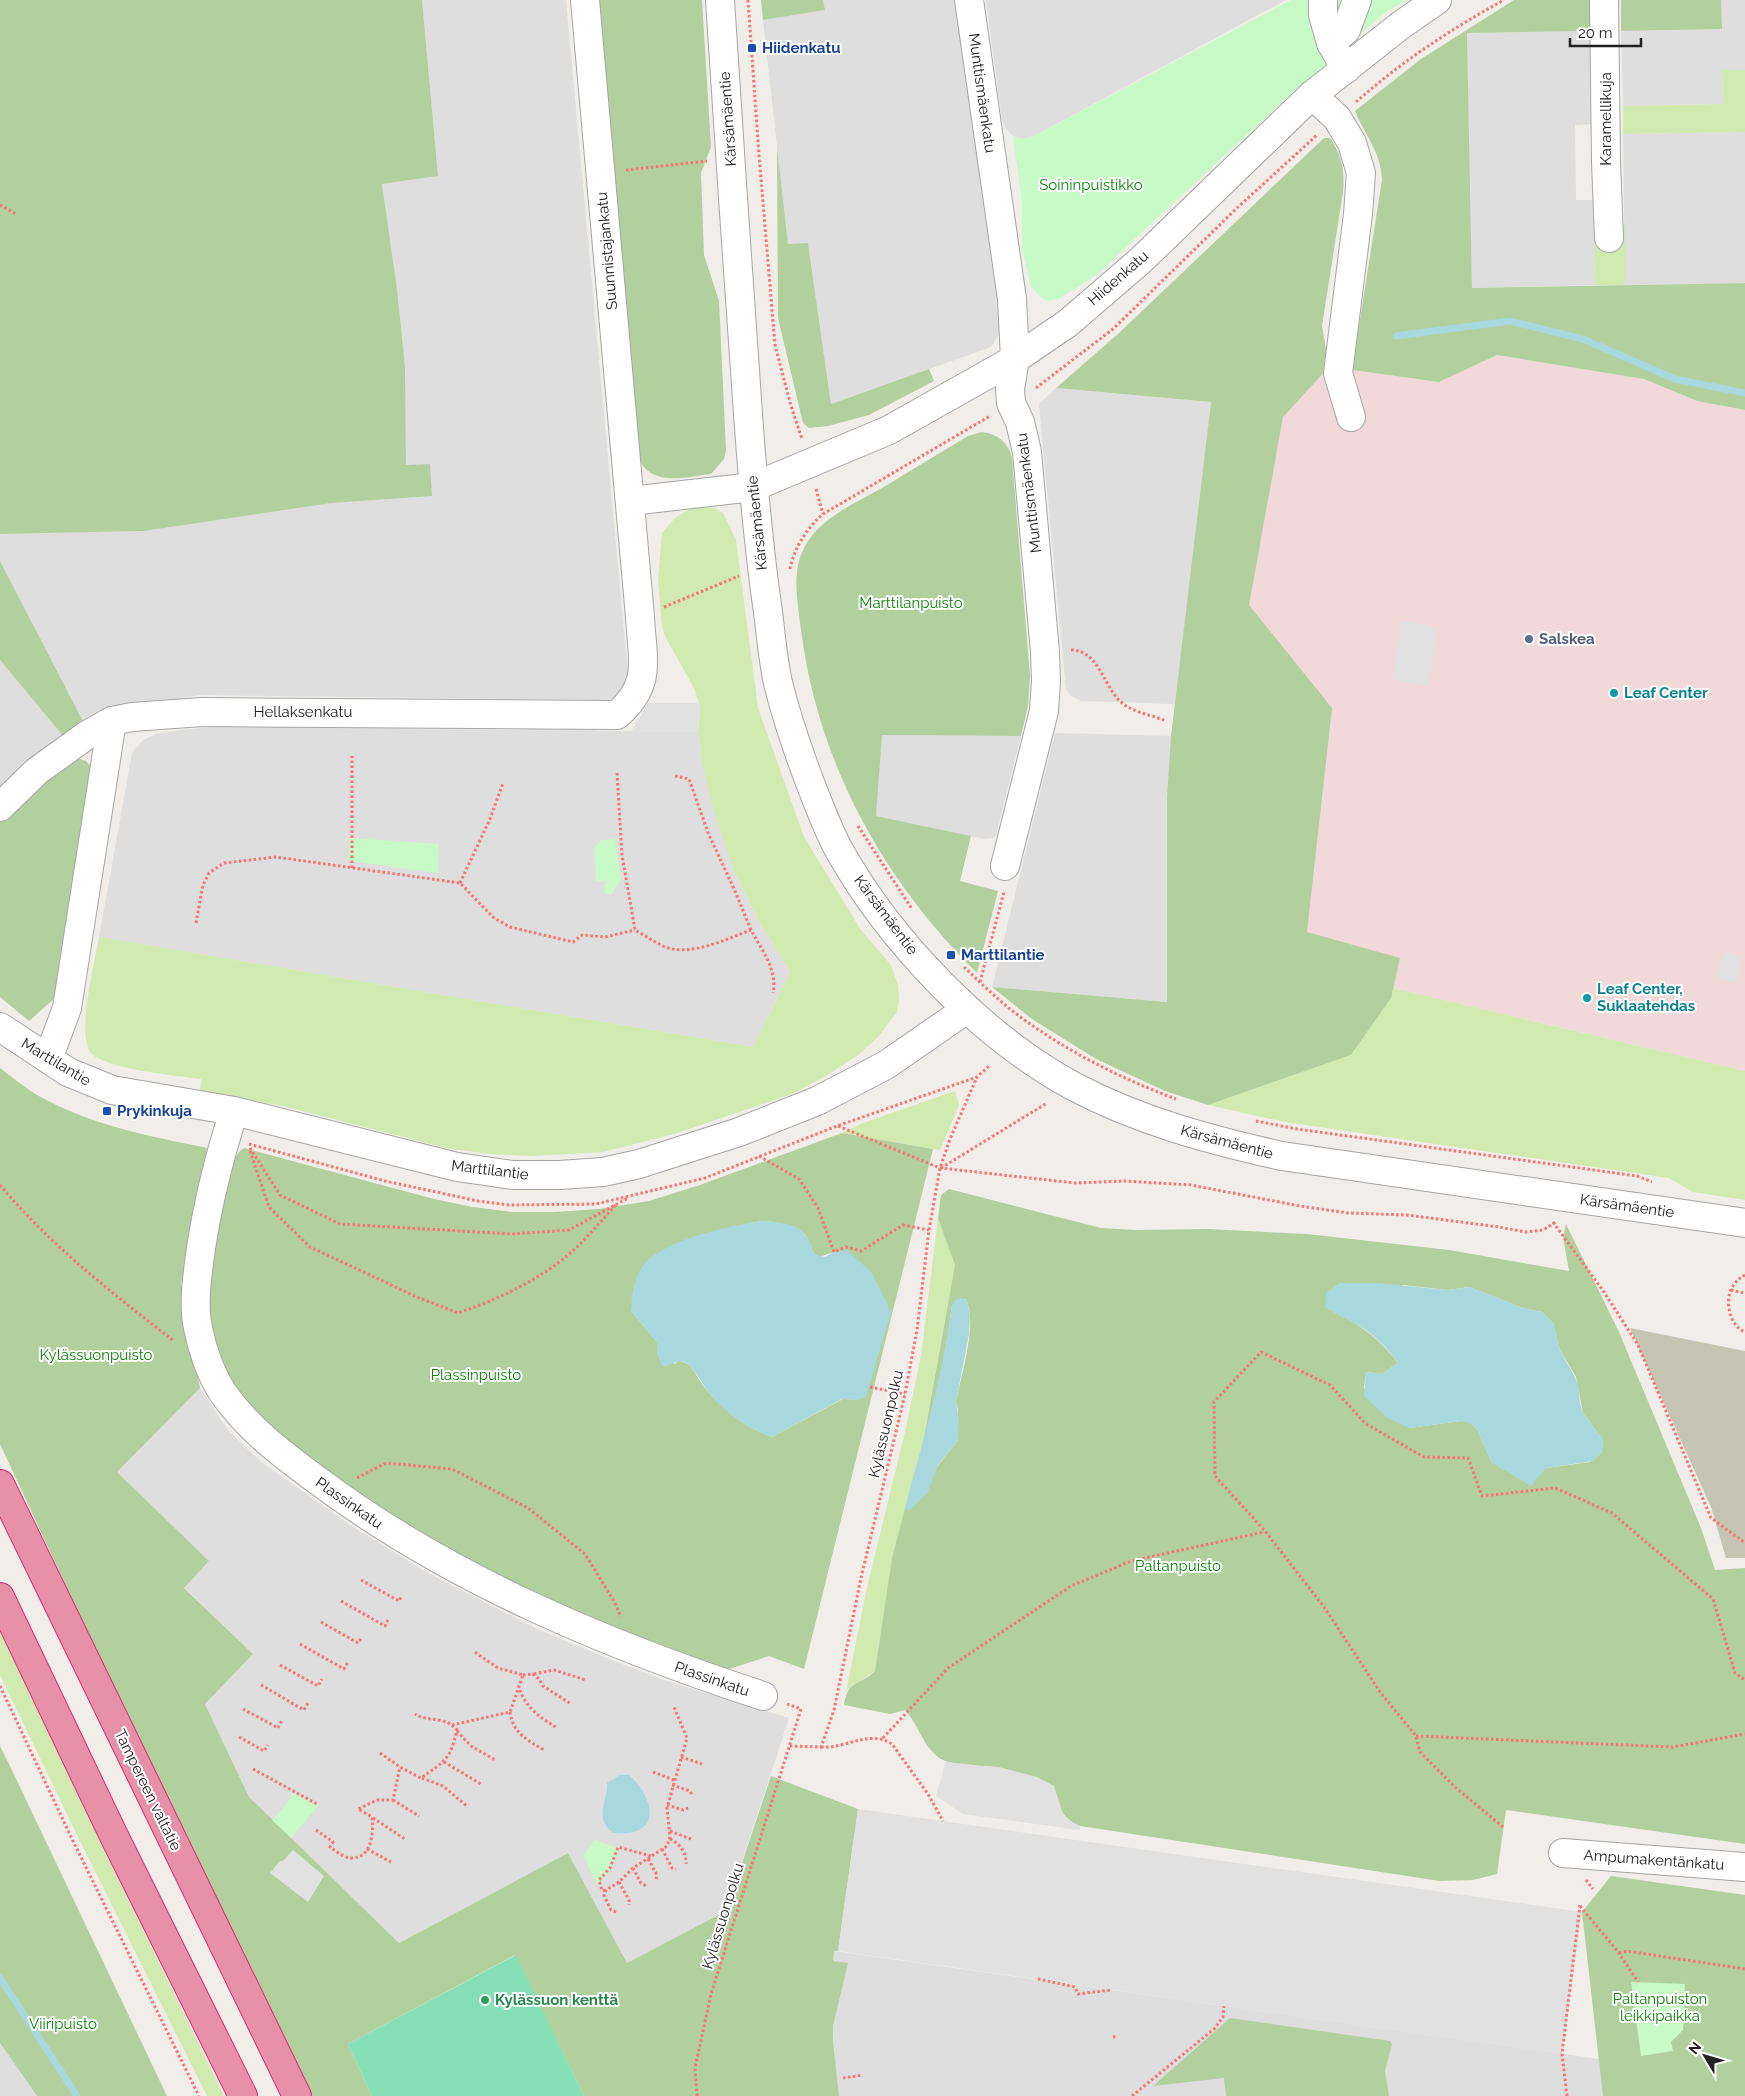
<svg xmlns="http://www.w3.org/2000/svg" width="1745" height="2096" font-family="Raleway,sans-serif">
	<rect width="100%" height="100%" fill="#f1ede8"/>
	<g fill="#dfdede">
		<path d="M422,0h144l62,676 -3,13 -10,9 -9,2 -406,-5 -58,10 -57,20 -85,-164v-27l144,-3 188,-28 100,-7 -26,-31 -1,-99 -8,-77 -15,-105 56,-8z"/>
		<path d="M823,0h137l42,329 -11,18 -160,57 -23,-161 -20,2 -25,-225 62,-10z"/>
		<path d="M986,0h300l-252,136 -11,3 -10,-3 -7,-7 -4,-9z"/>
		<path d="M1721,0h24v70h-23l1,34 -100,2 -2,-75 100,-2z"/>
		<path d="M1591,31l1,93 -17,1 1,75h18l1,85 -123,3 -5,-255z"/>
		<path d="M1745,132v151l-120,2 -2,-151z"/>
		<path d="M1056,388l155,14 -36,302 -94,-3 -10,-5 -5,-7 -27,-285z"/>
		<path d="M0,660l64,77 -18,10 -26,21 -20,19z"/>
		<path d="M220,727l478,5 3,24 33,115 23,47 33,54 -37,75 -654,-110 33,-184 11,-13 13,-6 32,-5z"/>
		<path d="M1055,733l116,3 -4,60v206l-175,-15z"/>
		<path d="M881,735l140,1 -25,99 -3,3 -8,1 -109,-23z"/>
		<path d="M200,1388l27,41 33,32 87,62 79,49 111,57 82,34 48,18 122,37 -63,193 -99,52 -59,-110 -169,90 -150,-146 -44,-93 48,-50 -69,-67 25,-26 -92,-89z"/>
		<path d="M813,1948l786,111 4,37h-838z"/>
		<path d="M0,2043l37,53h-37z"/>
	</g>
	<path fill="#f1d8d9" d="M1497,355l147,24 53,22 48,9v661l-462,-109 -54,-349 34,-207 66,-39 110,15z"/>
	<path fill="#c6c4b3" d="M1630,1328l115,23v207h-19l-15,-51z"/>
	<g fill="#d1eaaf">
		<path d="M1722,70h23v62l-122,2v-28l100,-2z"/>
		<path d="M1625,224v61h-30l-1,-60z"/>
		<path d="M701,507l14,1 8,5 13,27 22,168 46,129 57,93 30,35 7,20 1,14 -2,13 -19,25 -20,18 -32,21 -34,18 -118,40 -71,18 -72,4 -42,-2 -43,-6 -163,-42 -83,-15 1,-12c-22,-3 -96,-10 -110,-26 -15,-19 4,-91 8,-116l654,110 37,-75 -33,-54 -23,-47 -22,-66 -11,-49 -3,-24 2,-24 -5,-18 -29,-52 -4,-11 -4,-47 4,-47 13,-15 13,-8z"/>
		<path d="M1393,988l352,83v129l-52,-8 -24,-14 -384,-56 -77,-17 143,-50 40,-57z"/>
		<path d="M955,1091l4,14 -19,45 -98,-17 21,-10z"/>
		<path d="M938,1218l17,47 -32,177 -31,116 -17,113 -24,15 -5,6 22,-109 37,-151 16,-76z"/>
		<path d="M0,1631l97,205 127,260h-17l-125,-251 -82,-170z"/>
	</g>
	<g fill="#b1d09d" fill-rule="evenodd">
		<path d="M0,0h422l16,176 -56,8 15,105 8,77 1,99 24,-1 2,32 -100,7 -188,28 -144,3z"/>
		<path d="M599,0h103l9,147 -10,26 3,82 15,46 7,149 -2,9 -13,15c-26,3 -57,13 -72,-14z"/>
		<path d="M761,0h62l2,10 -62,10z"/>
		<path d="M1514,0h76l1,31 -124,2 5,255 273,-5v127l-48,-9 -53,-22 -147,-24 -58,27 -87,-12 30,-190c-1,-29 -17,-44 -27,-69l66,-52z"/>
		<path d="M1621,0h100l1,29 -101,2z"/>
		<path d="M1324,138h6c12,17 15,34 13,54l-21,134 7,41 -46,50 -34,188 83,103 -25,224 93,26 -9,40 -40,57 -143,50 -43,-14 -69,-32 -64,-40 -40,-32 175,15v-206l4,-60 40,-334 -155,-14 63,-55z"/>
		<path d="M777,147l11,97 20,-1 23,161 98,-35 5,12 -65,34 -41,11 -19,2 -6,-5 -25,-105z"/>
		<path d="M982,432c16,2 26,10 30,26l18,218 -2,30 -7,30 -139,-1 -6,81 95,20 -11,45 38,10 -21,82c-94,-93 -159,-210 -176,-343 -3,-26 -10,-57 3,-82 15,-31 55,-46 83,-63 27,-16 54,-33 81,-49z"/>
		<path d="M0,561l85,164 -21,12 -64,-77z"/>
		<path d="M76,758l10,3 7,8 -37,228 -27,24 -29,-24v-177l16,-18z"/>
		<path d="M0,1068c12,9 24,19 37,27 56,31 108,40 170,53l-26,136 19,104 -83,84 92,89 -25,27 69,66 -48,50 44,93 150,146 169,-90 59,110 99,-52 45,-135 87,33 -20,142h-4l-1,10 15,2 -15,63v16l6,54h-255l-69,-141 -167,89 24,52h-62l-98,-197 -212,-455z"/>
		<path d="M842,1133l91,16 -129,520 -35,-13 -40,13h-14l-194,-79 -161,-91 -95,-71 -45,-60 -17,-66 28,-138 8,-12 5,-4 190,51 39,8 39,5h43l44,-3 50,-8 51,-16zM762,1221c13,1 36,3 44,15 4,5 5,12 8,18l5,3 15,-5 24,148 -15,-1 -71,38c-28,-10 -52,-29 -70,-53 -7,-10 -10,-22 -24,-23l-3,3 -18,-16v-6l-26,-31 120,-88z"/>
		<path d="M949,1189l152,39 36,2 71,-1 99,5 142,16 120,21 -6,-34 3,-13 53,108 82,196 14,42 30,-2v276l-239,-34 -9,64 -24,6 -33,1 -360,-55c-18,-7 -23,-22 -26,-40 -17,-6 -34,-13 -52,-18 -18,-4 -49,0 -64,-11 -16,-13 -20,-33 -33,-47l-15,4 -46,-9c4,-26 15,-19 31,-34l17,-113 11,-42 2,-8 53,-68v-30l-2,-8c5,-26 22,-79 10,-103l-14,6c-6,47 -14,93 -29,138l32,-178 -17,-47 3,-23zM1403,1285l45,5 21,-3 54,21 19,4 11,11 7,27 16,27 7,36 19,25 1,6 -2,9 -11,9 -44,6 -54,-5 -15,-34 -7,-7 -9,-1 -52,7 -45,-40 2,-16 16,2 16,-11c-13,-17 -27,-30 -45,-41z"/>
		<path d="M0,1746l9,18 158,332h-130l-37,-53z"/>
		<path d="M1611,1876l134,19v201h-142l-21,-184z"/>
		<path d="M1230,2018l160,23 2,3 -7,27 4,25h-163l-2,-18 -71,8z"/>
	</g>
	<g fill="#c7fac6">
		<path d="M1291,0h115l-25,16 -102,89 -184,171 -37,23 -11,2 -7,-4 -9,-11 -9,-38v-45l-9,-67 10,3 11,-3z"/>
		<path d="M349,838l90,6 -1,29 -89,-12z"/>
		<path d="M615,839l6,41 -10,15 -7,-3 2,-12 -10,2 -2,-34 8,-8z"/>
		<path d="M293,1793l25,13 -27,32 -19,-18 14,-15z"/>
		<path d="M595,1840l25,9 -9,20 -13,17 -15,-31z"/>
		<path d="M1631,1982l54,2 -2,46 -12,12 2,9 -32,5z"/>
	</g>
	<path fill="#87dfb5" d="M516,1955l68,141h-212l-24,-52z"/>
	<g fill="#e1e1e1">
		<path d="M1402,621l35,6 -9,59 -36,-7z"/>
		<path d="M648,703h50l2,5 -2,24h-67z"/>
		<path d="M527,724l69,5v2h-69z"/>
		<path d="M1724,952l18,4 -6,27 -19,-6z"/>
		<path d="M946,1762l56,6 35,9 17,9 9,28 9,9 8,3v4l-117,-16 -27,-18z"/>
		<path d="M858,1809l724,103 -20,142 -724,-103z"/>
		<path d="M293,1850l31,26 -16,26 -38,-29 10,-12h3z"/>
	</g>
	<g fill="#a9d7de">
		<path d="M762,1221c14,1 36,2 44,15 4,5 5,12 8,18l11,3 9,-5 13,-2 25,23 19,39 -25,85 -8,3 -16,-1 -70,38c-24,-9 -45,-23 -61,-42 -7,-8 -18,-30 -27,-33 -7,-3 -14,5 -22,4l-5,-12v-12l-26,-31c1,-17 3,-38 17,-51 25,-22 82,-34 114,-39z"/>
		<path d="M1340,1283h36l72,7 21,-3 54,21 19,4 11,11 7,27 18,33 2,20 3,10 19,25 1,6 -2,9 -8,8 -47,7 -15,18 -39,-23 -15,-34 -7,-6 -9,-2 -52,7 -23,-11 -22,-21 2,-24 16,2 16,-11c-10,-14 -22,-27 -37,-36 -12,-7 -24,-12 -36,-20l1,-14z"/>
		<path d="M961,1298l6,2 3,15 -1,19 -13,68 3,18 -1,20 -20,25 -11,29 -19,17 -3,-3c18,-68 38,-132 47,-203l2,-4z"/>
		<path d="M620,1775h9c28,25 32,63 -16,58 -20,-16 -5,-30 -6,-50z"/>
	</g>
	<g fill="none" stroke-linecap="round" stroke-linejoin="round">
		<g stroke="#a9d7de" stroke-width="7">
			<path d="M1396,336l114,-15 73,18 92,40 70,14"/>
			<path d="M0,1978l77,118"/>
		</g>
		<g stroke="#a5a5a5" stroke-width="30">
			<g id="minor">
				<path d="M720,0c8,128 17,257 26,385 5,76 11,152 22,227 3,24 5,48 10,71 10,40 23,77 38,115 7,17 14,36 23,52 51,91 142,186 234,236 66,35 137,54 209,70l463,67"/>
				<path d="M969,0l43,299 3,60 -5,30 1,14 9,19 7,30 18,200 1,29 -2,30 -39,155"/>
				<path d="M1323,0v15l8,28"/>
				<path d="M1604,0l2,162 3,76"/>
				<path d="M1346,69l-15,-26 15,-13 11,-30"/>
				<path d="M1312,95l25,23 15,25 9,30 -3,41 -20,159 13,44"/>
				<path d="M631,501l122,-14 136,-57 126,-71 53,-36 72,-62 172,-166 89,-70 36,-25"/>
				<path d="M0,807l37,-36 50,-36 25,-14 20,-4 70,-5 415,3c36,-31 25,-56 23,-98l-55,-617"/>
				<path d="M0,1027l68,45 44,18 122,21 223,56 56,8h47l43,-3 36,-8 100,-32 78,-31 69,-36 81,-56"/>
				<path d="M48,1059l19,-51 45,-287"/>
				<path d="M234,1111c-15,47 -27,95 -34,144 -3,23 -7,50 -2,73 4,21 13,47 25,65 25,36 59,61 94,87 132,99 290,165 446,216"/>
				<path d="M1563,1853l182,14"/>
			</g>
		</g>
		<g stroke="#db2976" stroke-width="30">
			<g id="highway">
				<path d="M0,1484l297,612"/>
				<path d="M0,1597l113,237 130,262"/>
			</g>
		</g>
		<g stroke="#f97371" stroke-width="3" stroke-dasharray="2.5 2.5" stroke-linecap="butt">
			<path d="M748,0l11,155 16,190 16,61 11,33"/>
			<path d="M1356,102c45,-40 95,-73 148,-102"/>
			<path d="M626,170l81,-9"/>
			<path d="M0,205l16,9"/>
			<path d="M1036,388l77,-59 124,-121 80,-73"/>
			<path d="M816,489l7,25"/>
			<path d="M790,569c4,-21 17,-41 33,-55l167,-98"/>
			<path d="M664,607l75,-31"/>
			<path d="M1071,650c26,0 32,32 46,48 11,14 33,16 49,23"/>
			<path d="M617,773l5,82 13,75c9,5 18,11 28,16 26,12 63,-7 88,-16 10,19 27,40 22,63"/>
			<path d="M675,776l14,3 20,56 26,56 16,39"/>
			<path d="M858,826l54,83"/>
			<path d="M352,868v-112"/>
			<path d="M460,883l30,-64 13,-36"/>
			<path d="M196,923l7,-38 6,-12 15,-10 52,-6 184,26 34,35 16,9 63,15 9,-7 23,2 30,-7"/>
			<path d="M964,967c18,17 36,35 55,49 49,36 101,62 157,83"/>
			<path d="M980,982l24,-90"/>
			<path d="M1256,1121l41,8 340,47 15,6"/>
			<path d="M838,1126l102,42 135,15 49,-2 67,4 109,21 48,7 59,2 92,12 26,5 18,-2 13,-8"/>
			<path d="M249,1144l136,37 93,20 31,4 87,-1 109,-26 132,-52 140,-49 12,-11"/>
			<path d="M250,1148l30,47 60,29 172,10 57,-4 59,-32"/>
			<path d="M250,1151l19,56 41,40 107,50 41,16c41,-14 84,-34 117,-64 14,-13 27,-30 41,-44"/>
			<path d="M759,1156l40,23 19,29 16,44 12,-5 15,4 42,-26 26,5"/>
			<path d="M941,1168l106,-65"/>
			<path d="M0,1185c50,60 113,109 174,156"/>
			<path d="M1553,1222l51,70 34,53 73,173 34,25"/>
			<path d="M1745,1275c-5,3 -9,6 -12,11 -9,13 -4,40 12,46"/>
			<path d="M1731,1290l13,3"/>
			<path d="M870,1387l35,7"/>
			<path d="M357,1478l29,-15 66,6 76,39 57,46 29,47 7,16"/>
			<path d="M361,1580l38,21 3,-6"/>
			<path d="M341,1601l44,25 3,-6"/>
			<path d="M321,1622l37,21 4,-6"/>
			<path d="M300,1644l44,25 4,-7"/>
			<path d="M280,1665l38,21 4,-7"/>
			<path d="M534,1674l20,-4 32,10"/>
			<path d="M523,1675l10,-1 6,5 4,7 28,18"/>
			<path d="M261,1685l43,25 4,-7"/>
			<path d="M0,1686l73,155 126,255"/>
			<path d="M520,1690c6,18 21,28 37,38"/>
			<path d="M243,1709l35,19 4,-8"/>
			<path d="M510,1712c3,21 17,28 34,38"/>
			<path d="M452,1725l58,-13 13,-37 -25,-7 -25,-17"/>
			<path d="M457,1731l14,15 24,14"/>
			<path d="M1416,1736l257,11 72,-13"/>
			<path d="M239,1737l25,14 4,-6"/>
			<path d="M883,1738l65,-70 123,-82 60,-25 133,-29"/>
			<path d="M790,1746l31,1 13,-37 27,-132 44,-184 12,-64 12,-100 11,-62 10,-29 27,-62"/>
			<path d="M821,1747c25,2 48,-18 71,-3l36,50 15,27"/>
			<path d="M380,1753l20,14 21,11c24,-17 29,-18 36,-48 -13,-15 -27,-7 -42,-16"/>
			<path d="M681,1757l21,7"/>
			<path d="M444,1762l37,22"/>
			<path d="M253,1769l64,35"/>
			<path d="M653,1772l21,8"/>
			<path d="M422,1778l21,8 25,21"/>
			<path d="M672,1785l18,6 2,4"/>
			<path d="M393,1800l26,16"/>
			<path d="M667,1805l16,5 5,-2"/>
			<path d="M373,1818l32,21"/>
			<path d="M1503,1827l-47,-39 -36,-36 -4,-16 -36,-44 -56,-85 -59,-76 -50,-55 -1,-74 47,-50 69,33 36,39 58,33 44,1 14,38 73,-8 57,25 101,86 22,74 10,7"/>
			<path d="M316,1830l17,12 -3,5c6,4 14,11 21,11 21,1 23,-27 21,-41l-14,-8 19,-9h16l7,-33"/>
			<path d="M670,1831l21,8"/>
			<path d="M670,1839c9,4 17,14 16,25"/>
			<path d="M367,1849l24,13"/>
			<path d="M662,1849l10,19 4,1"/>
			<path d="M648,1859l9,16 -1,5"/>
			<path d="M633,1868l8,15 5,3"/>
			<path d="M1586,1880l7,9"/>
			<path d="M619,1882l10,18v5"/>
			<path d="M605,1890l-3,1 -3,-11 11,-12 8,-21 33,9"/>
			<path d="M1580,1906l39,47 19,29"/>
			<path d="M616,1912l-5,-2 -7,-15 2,-5 13,-8 14,-14 34,-22 3,-9 -3,-29 20,-70 -13,-31"/>
			<path d="M1619,1953l8,-2 118,18"/>
			<path d="M1038,1979l37,8 3,7 33,-4"/>
			<path d="M1113,2037l5,-1"/>
			<path d="M843,2078l20,-3"/>
			<path d="M697,2096l-2,-28 16,-74 90,-285 -14,-5"/>
			<path d="M1132,2096l82,-67 9,-12 1,-11"/>
			<path d="M1567,2096l-5,-42 18,-149"/>
		</g>
		<use href="#minor" stroke="#fff" stroke-width="28"/>
		<use href="#highway" stroke="#e791a9" stroke-width="28"/>
	</g>
	<g fill="#1a4fb4" stroke="#fff" stroke-width="2">
		<rect x="747" y="43" width="10" height="10" rx="2.5"/>
		<rect x="946" y="950" width="10" height="10" rx="2.5"/>
		<rect x="102" y="1106" width="10" height="10" rx="2.5"/>
	</g>
	<circle fill="#5c6f8a" stroke="#fff" stroke-width="2" cx="1529" cy="639" r="5"/>
	<g fill="#0f9aa8" stroke="#fff" stroke-width="2">
		<circle cx="1614" cy="693" r="5"/>
		<circle cx="1587" cy="998" r="5"/>
	</g>
	<circle fill="#2e9e5b" stroke="#fff" stroke-width="2" cx="485" cy="2000" r="5"/>
	<g text-anchor="middle" stroke-width="4" stroke-linejoin="round" paint-order="stroke">
		<g font-size="15" font-weight="bold" fill="#164399" stroke="#fff" text-anchor="start">
			<text x="762" y="53">Hiidenkatu</text>
			<text x="961" y="960">Marttilantie</text>
			<text x="117" y="1116">Prykinkuja</text>
		</g>
		<g font-size="15" fill="#212121" stroke="#fff">
			<text transform="translate(982 93) rotate(82)" y="5">Munttismäenkatu</text>
			<text transform="translate(728 119) rotate(-94)" y="5">Kärsämäentie</text>
			<text transform="translate(1606 119) rotate(-90)" y="5">Karamellikuja</text>
			<text transform="translate(607 251) rotate(-95)" y="5">Suunnistajankatu</text>
			<text transform="translate(1118 278) rotate(-41)" y="5">Hiidenkatu</text>
			<text transform="translate(1029 493) rotate(-97)" y="5">Munttismäenkatu</text>
			<text transform="translate(757 523) rotate(-96)" y="5">Kärsämäentie</text>
			<text x="303" y="717">Hellaksenkatu</text>
			<text transform="translate(886 915) rotate(53)" y="5">Kärsämäentie</text>
			<text transform="translate(56 1062) rotate(31)" y="5">Marttilantie</text>
			<text transform="translate(1227 1142) rotate(15)" y="5">Kärsämäentie</text>
			<text transform="translate(490 1170) rotate(7)" y="5">Marttilantie</text>
			<text transform="translate(1627 1206) rotate(8)" y="5">Kärsämäentie</text>
			<text transform="translate(886 1424) rotate(-77)" y="5">Kylässuonpolku</text>
			<text transform="translate(349 1503) rotate(35)" y="5">Plassinkatu</text>
			<text transform="translate(712 1679) rotate(19)" y="5">Plassinkatu</text>
			<text transform="translate(148 1790) rotate(64)" y="5">Tampereen valtatie</text>
			<text transform="translate(1654 1860) rotate(4)" y="5">Ampumakentänkatu</text>
			<text transform="translate(723 1916) rotate(-73)" y="5">Kylässuonpolku</text>
		</g>
		<g font-size="15" fill="#0d820c" stroke="#fff">
			<text x="1091" y="190">Soininpuistikko</text>
			<text x="911" y="608">Marttilanpuisto</text>
			<text x="96" y="1360">Kylässuonpuisto</text>
			<text x="476" y="1380">Plassinpuisto</text>
			<text x="1178" y="1571">Paltanpuisto</text>
			<text x="1660" y="2004">Paltanpuiston<tspan x="1660" dy="17">leikkipaikka</tspan></text>
			<text x="63" y="2029">Viiripuisto</text>
		</g>
		<g font-size="15" font-weight="bold" fill="#4e5e75" stroke="#fff" text-anchor="start">
			<text x="1539" y="644">Salskea</text>
		</g>
		<g font-size="15" font-weight="bold" fill="#0d838f" stroke="#fff" text-anchor="start">
			<text x="1624" y="698">Leaf Center</text>
			<text x="1597" y="994">Leaf Center,<tspan x="1597" dy="17">Suklaatehdas</tspan></text>
		</g>
		<g font-size="15" font-weight="bold" fill="#27864d" stroke="#fff" text-anchor="start">
			<text x="495" y="2005">Kylässuon kenttä</text>
		</g>
	</g>
	<g transform="translate(1705 2056) rotate(308)" stroke="#ffffff" stroke-width="4" paint-order="stroke">
	<path d="M0-4L9 19L0 12L-9 19Z" fill="#212121"/>
	<text y="-8" font-size="14" font-weight="bold" text-anchor="middle" fill="#212121">N</text>
	</g>
	<path d="M1570 38v8h71v-8" fill="none" stroke="#212121" stroke-width="2.5"/>
	<text x="1578" y="38" font-size="15" fill="#212121" stroke="#ffffff" stroke-width="4" paint-order="stroke">20 m</text>
</svg>
